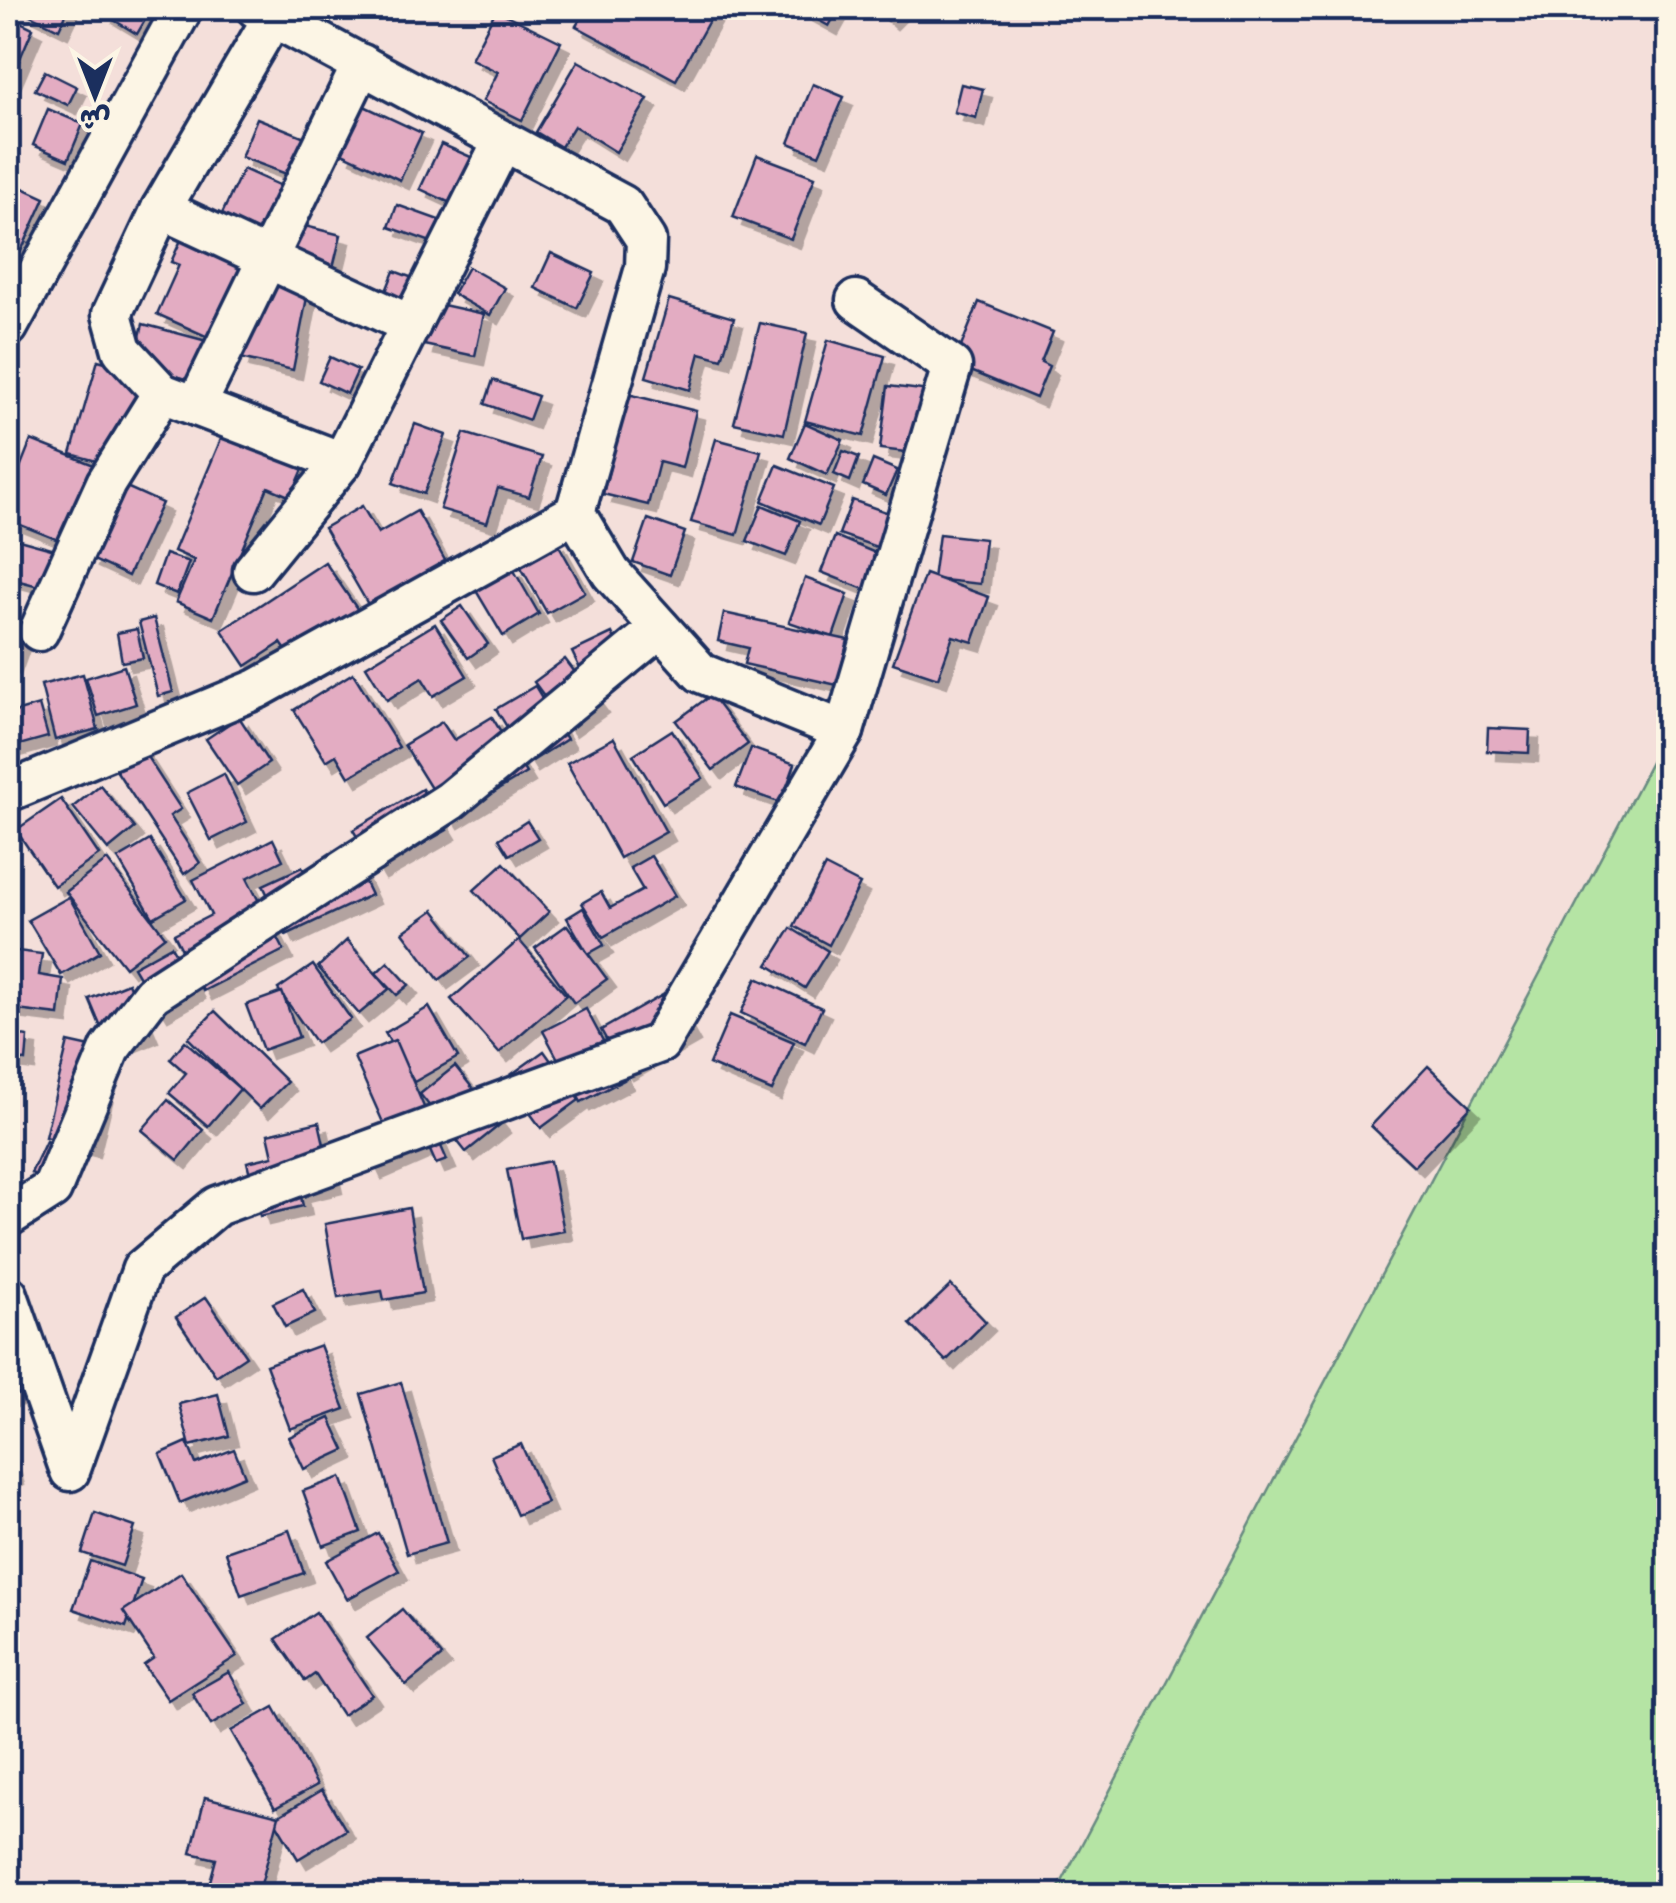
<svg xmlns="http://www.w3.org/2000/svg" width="1676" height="1903" font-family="Delius,'Playpen Sans Arabic',sans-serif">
	<defs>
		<filter id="shadow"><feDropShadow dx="9" dy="9" stdDeviation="0" flood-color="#0004"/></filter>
	</defs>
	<rect width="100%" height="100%" fill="#f4dfda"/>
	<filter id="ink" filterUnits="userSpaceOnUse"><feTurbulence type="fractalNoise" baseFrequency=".01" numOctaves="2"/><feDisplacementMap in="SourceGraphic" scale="20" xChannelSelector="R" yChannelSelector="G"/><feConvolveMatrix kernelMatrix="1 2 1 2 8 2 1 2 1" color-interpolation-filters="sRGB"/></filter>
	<g filter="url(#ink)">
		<path fill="#b5e4a4" stroke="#688a81" stroke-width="2.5" d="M1668,730v1165h-613z"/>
		<g fill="#e3acc2" stroke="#1b2f5e" stroke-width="2.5" filter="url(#shadow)">
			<path d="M26,8h43l-10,21 -35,-17z"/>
			<path d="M107,8h45l-15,26 -33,-20z"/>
			<path d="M587,8h112l13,7 -36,65 -100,-54z"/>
			<path d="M796,8h43l-10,18z"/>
			<path d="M874,8h26l-12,12z"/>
			<path d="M496,10l65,32 -39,78 -39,-19 15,-29 -27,-13z"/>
			<path d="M8,16l25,12 -25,59z"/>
			<path d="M578,61l70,38 -32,53 -42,-26 -13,21 -25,-15z"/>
			<path d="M45,71l32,16 -9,18 -33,-15z"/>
			<path d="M813,84l31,13 -25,58 -30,-12z"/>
			<path d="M961,84l22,5 -7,29 -22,-6z"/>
			<path d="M364,106l58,27 -22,47 -58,-27z"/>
			<path d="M48,109l35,15 -15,36 -35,-15z"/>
			<path d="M257,118l63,25 -15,38 -64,-24z"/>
			<path d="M441,144l39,17 -21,46 -39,-18z"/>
			<path d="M757,155l58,22 -24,62 -58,-22z"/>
			<path d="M243,169l47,21 -28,61 -47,-22z"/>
			<path d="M8,181l37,17 -32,71 -5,-2z"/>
			<path d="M397,205l53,19 -8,22 -53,-19z"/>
			<path d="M293,223l48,12 -11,45 -49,-13z"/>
			<path d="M181,240l75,33 -17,39 -17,-7 -14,32 -51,-23 22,-49 -8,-3z"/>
			<path d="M551,253l43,20 -17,35 -42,-20z"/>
			<path d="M468,267l37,21 -15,27 -37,-21z"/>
			<path d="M394,271l19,7 -15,36 -18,-8z"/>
			<path d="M256,282l52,10 -15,78 -53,-12z"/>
			<path d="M669,299l65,19 -12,41 -22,-6 -10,37 -44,-13z"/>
			<path d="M979,302l74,30 -12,30 8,4 -13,32 -82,-34z"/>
			<path d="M434,303l50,11 -9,42 -51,-11z"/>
			<path d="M760,323l47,10 -23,101 -50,-11z"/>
			<path d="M143,324l75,20 -10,40 -75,-18z"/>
			<path d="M828,340l57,16 -22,80 -58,-15z"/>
			<path d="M330,357l28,13 -11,24 -28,-13z"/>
			<path d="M98,360l47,13 -27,94 -47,-13z"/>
			<path d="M493,380l45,16 -9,24 -44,-16z"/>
			<path d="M888,386l51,6 -8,63 -51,-6z"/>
			<path d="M628,394l68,17 -14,57 -23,-6 -11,43 -45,-11z"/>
			<path d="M805,423l38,17 -16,35 -37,-17z"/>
			<path d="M415,424l31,11 -22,59 -31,-11z"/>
			<path d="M464,433l78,24 -13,40 -31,-9 -11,35 -47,-14z"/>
			<path d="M223,434l81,33 -13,30 -23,-10 -55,131 -37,-16 18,-42 -20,-9z"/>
			<path d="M716,439l45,12 -24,84 -46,-13z"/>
			<path d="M31,440l68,27 -31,77 -60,-24v-22z"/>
			<path d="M843,451l16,6 -9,24 -16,-7z"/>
			<path d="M873,460l24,10 -11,25 -23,-10z"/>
			<path d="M777,465l57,23 -15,37 -57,-24z"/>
			<path d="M122,485l40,18 -34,73 -39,-18z"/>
			<path d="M852,500l51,18 -12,34 -52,-18z"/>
			<path d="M762,505l38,16 -14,35 -39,-15z"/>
			<path d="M362,506l16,27 39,-22 29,51 -77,44 -45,-78z"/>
			<path d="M648,519l37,13 -15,43 -37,-13z"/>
			<path d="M939,534l46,5 -5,45 -47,-5z"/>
			<path d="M835,536l50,21 -14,35 -50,-20z"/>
			<path d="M8,537l47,13 -9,38 -38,-10z"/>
			<path d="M556,540l29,52 -38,21 -29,-51z"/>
			<path d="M165,554l24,8 -12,32 -23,-9z"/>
			<path d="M325,562l37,54 -68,46 -13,-19 -35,23 -24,-36z"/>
			<path d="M512,567l27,47 -36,22 -28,-47z"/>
			<path d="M925,574l64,23 -16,45 -20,-6 -15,42 -45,-15z"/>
			<path d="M805,578l43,16 -15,43 -44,-15z"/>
			<path d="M462,606l26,38 -20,14 -27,-38z"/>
			<path d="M724,613l124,27 -11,45 -93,-21 4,-16 -30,-7z"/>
			<path d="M154,618l19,74 -15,4 -19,-74z"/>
			<path d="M8,621l17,6 -14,39 -3,-2z"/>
			<path d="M435,624l32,52 -34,20 -11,-18 -35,22 -21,-34z"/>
			<path d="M137,629l6,29 -21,4 -5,-29z"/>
			<path d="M612,633l16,33 -40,19 -16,-33z"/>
			<path d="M565,659l34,45 -32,23 -33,-45z"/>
			<path d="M124,666l12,38 -38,12 -12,-38z"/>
			<path d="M353,673l46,74 -50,30 -13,-22 -10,6 -32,-51z"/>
			<path d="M83,674l15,55 -43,11 -14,-55z"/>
			<path d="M535,686l32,53 -38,24 -33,-54z"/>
			<path d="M711,695l37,49 -35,26 -37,-49z"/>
			<path d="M39,705l9,32 -36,10 -4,-33z"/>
			<path d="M239,717l30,46 -32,22 -31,-46z"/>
			<path d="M492,717l34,56 -76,46 -46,-74 38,-23 12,18z"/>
			<path d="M1488,728l42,2 -1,23 -42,-2z"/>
			<path d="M672,730l31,48 -40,25 -30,-48z"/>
			<path d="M614,738l52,94 -46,26 -53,-95z"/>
			<path d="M751,748l44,16 -14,39 -45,-16z"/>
			<path d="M142,749l39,60 -11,7 30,47 -16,11 -70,-107z"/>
			<path d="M224,774l23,48 -36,18 -24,-47z"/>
			<path d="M100,785l35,43 -27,22 -35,-43z"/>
			<path d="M422,789l25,41 -70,40 -24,-40z"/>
			<path d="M61,799l38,56 -45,31 -38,-56z"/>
			<path d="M527,821l11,17 -29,17 -10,-16z"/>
			<path d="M273,839l10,21 -36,18 37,72 -81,41 -29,-57 37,-19 -18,-35z"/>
			<path d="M150,840l36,59 -33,19 -35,-59z"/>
			<path d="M651,856l24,40 -72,41 -21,-34 19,-11 9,16 33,-18 -13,-22z"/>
			<path d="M107,860l58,76 -40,31 -59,-75z"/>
			<path d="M355,862l16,33 -85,40 -23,-50 39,-18 8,17z"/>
			<path d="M504,863l45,49 -29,27 -46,-49z"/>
			<path d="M825,866l35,18 -31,61 -35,-19z"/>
			<path d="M69,897l31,55 -39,23 -33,-55z"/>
			<path d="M583,908l21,37 -16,9 -21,-36z"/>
			<path d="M434,910l36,47 -31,23 -36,-48z"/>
			<path d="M567,925l40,54 -33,24 -39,-55z"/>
			<path d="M791,928l37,23 -23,37 -37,-23z"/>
			<path d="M347,940l42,49 -30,25 -41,-47z"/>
			<path d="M519,940l47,55 -67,58 -48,-54z"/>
			<path d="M171,946l25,44 -37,21 -26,-44z"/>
			<path d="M9,950l33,4 -3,21 24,4 -4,36 -51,-6z"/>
			<path d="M388,962l21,23 -12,10 -21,-22z"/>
			<path d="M313,965l38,54 -35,24 -38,-54z"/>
			<path d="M757,978l65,30 -17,35 -64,-30z"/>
			<path d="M128,983l21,50 -39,16 -21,-50z"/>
			<path d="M282,992l17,45 -36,13 -17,-45z"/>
			<path d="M668,992l23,41 -67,38 -23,-41z"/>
			<path d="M429,1007l29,50 -44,25 -29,-49z"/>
			<path d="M586,1009l38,71 -43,22 -38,-71z"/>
			<path d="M215,1011l72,71 -27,27 -72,-71z"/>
			<path d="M730,1015l64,27 -22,49 -63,-27z"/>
			<path d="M8,1034l20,3 -2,24 -18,-2z"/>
			<path d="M395,1040l52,120 -11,4 -8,-18 -55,24 -11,-23 27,-11 -35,-79z"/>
			<path d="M185,1041l55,48 -32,37 -39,-33 17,-20 -16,-14z"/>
			<path d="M68,1042l45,10 -23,96 -45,-11z"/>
			<path d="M544,1051l35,49 -38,28 -36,-49z"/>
			<path d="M455,1066l46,58 -35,28 -46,-58z"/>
			<path d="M1428,1066l43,40 -57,60 -43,-40z"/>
			<path d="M168,1100l35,30 -25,30 -36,-30z"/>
			<path d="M319,1122l14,62 -33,8 3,14 -43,10 -13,-54 26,-6 -5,-22z"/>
			<path d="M46,1141l20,9 -15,32 -20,-9z"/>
			<path d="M550,1161l14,70 -43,8 -14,-69z"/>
			<path d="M409,1208l14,85 -39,7 -2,-9 -44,7 -13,-74z"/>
			<path d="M951,1285l35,37 -40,39 -36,-37z"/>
			<path d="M303,1289l12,24 -30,14 -12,-24z"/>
			<path d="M206,1297l40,59 -30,20 -40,-59z"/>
			<path d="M8,1338l23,52 -23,8z"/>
			<path d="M320,1345l25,64 -55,20 -24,-64z"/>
			<path d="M401,1382l46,161 -40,11 -46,-160z"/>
			<path d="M218,1394l11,42 -39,10 -11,-42z"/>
			<path d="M330,1418l15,32 -41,19 -15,-32z"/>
			<path d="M187,1442l9,22 38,-15 11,27 -65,27 -20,-49z"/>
			<path d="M521,1444l26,59 -30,12 -26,-59z"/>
			<path d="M8,1451l7,25 -7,3z"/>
			<path d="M341,1477l20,55 -38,14 -20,-55z"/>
			<path d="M95,1513l40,14 -13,39 -40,-13z"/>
			<path d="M289,1530l15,43 -63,22 -15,-43z"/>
			<path d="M378,1533l21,38 -52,28 -21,-38z"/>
			<path d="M90,1561l52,18 -16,48 -53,-18z"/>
			<path d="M181,1573l56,83 -69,44 -24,-35 10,-7 -31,-47z"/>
			<path d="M402,1609l40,47 -36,29 -39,-47z"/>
			<path d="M316,1612l56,83 -30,20 -27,-41 -10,7 -29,-42z"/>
			<path d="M229,1672l18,32 -36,21 -19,-32z"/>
			<path d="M274,1707l43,78 -42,23 -44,-77z"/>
			<path d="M322,1790l24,40 -48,29 -24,-40z"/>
			<path d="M205,1797l74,19 -21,80 -50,-7 8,-30 -25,-6z"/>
		</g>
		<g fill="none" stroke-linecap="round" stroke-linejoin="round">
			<g stroke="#1b2f5e" stroke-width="45">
				<g id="street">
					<path d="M273,17l-112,192 -49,105 10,36 40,43 180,69"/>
					<path d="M161,209l250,116"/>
					<path d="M8,327l175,-319"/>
					<path d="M196,406l166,-342"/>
					<path d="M253,571l89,-109 161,-321"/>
					<path d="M39,631l67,-148 56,-90"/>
					<path d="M844,731l108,-365 -96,-66"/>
					<path d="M8,792l249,-103 318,-176 70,-245 1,-28 -23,-35 -367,-197"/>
					<path d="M8,1217l44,-28 58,-140 42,-55 298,-193 210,-173"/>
					<path d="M8,1295l62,176 72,-202 75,-63 443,-163 184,-312 -143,-58 -90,-100 -36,-60"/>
				</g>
			</g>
			<use href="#street" stroke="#fcf5e5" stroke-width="38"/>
		</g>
	</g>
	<rect width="1676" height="1903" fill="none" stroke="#fcf5e5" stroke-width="40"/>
	<rect x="20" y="20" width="1636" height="1863" fill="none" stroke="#1b2f5e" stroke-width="4" filter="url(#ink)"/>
	<g transform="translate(95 95) rotate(180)" stroke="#fcf5e5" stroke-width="8" paint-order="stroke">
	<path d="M0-8L18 38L0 25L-18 38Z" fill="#1b2f5e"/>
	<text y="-15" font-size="28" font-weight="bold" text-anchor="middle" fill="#1b2f5e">ش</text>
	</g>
</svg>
